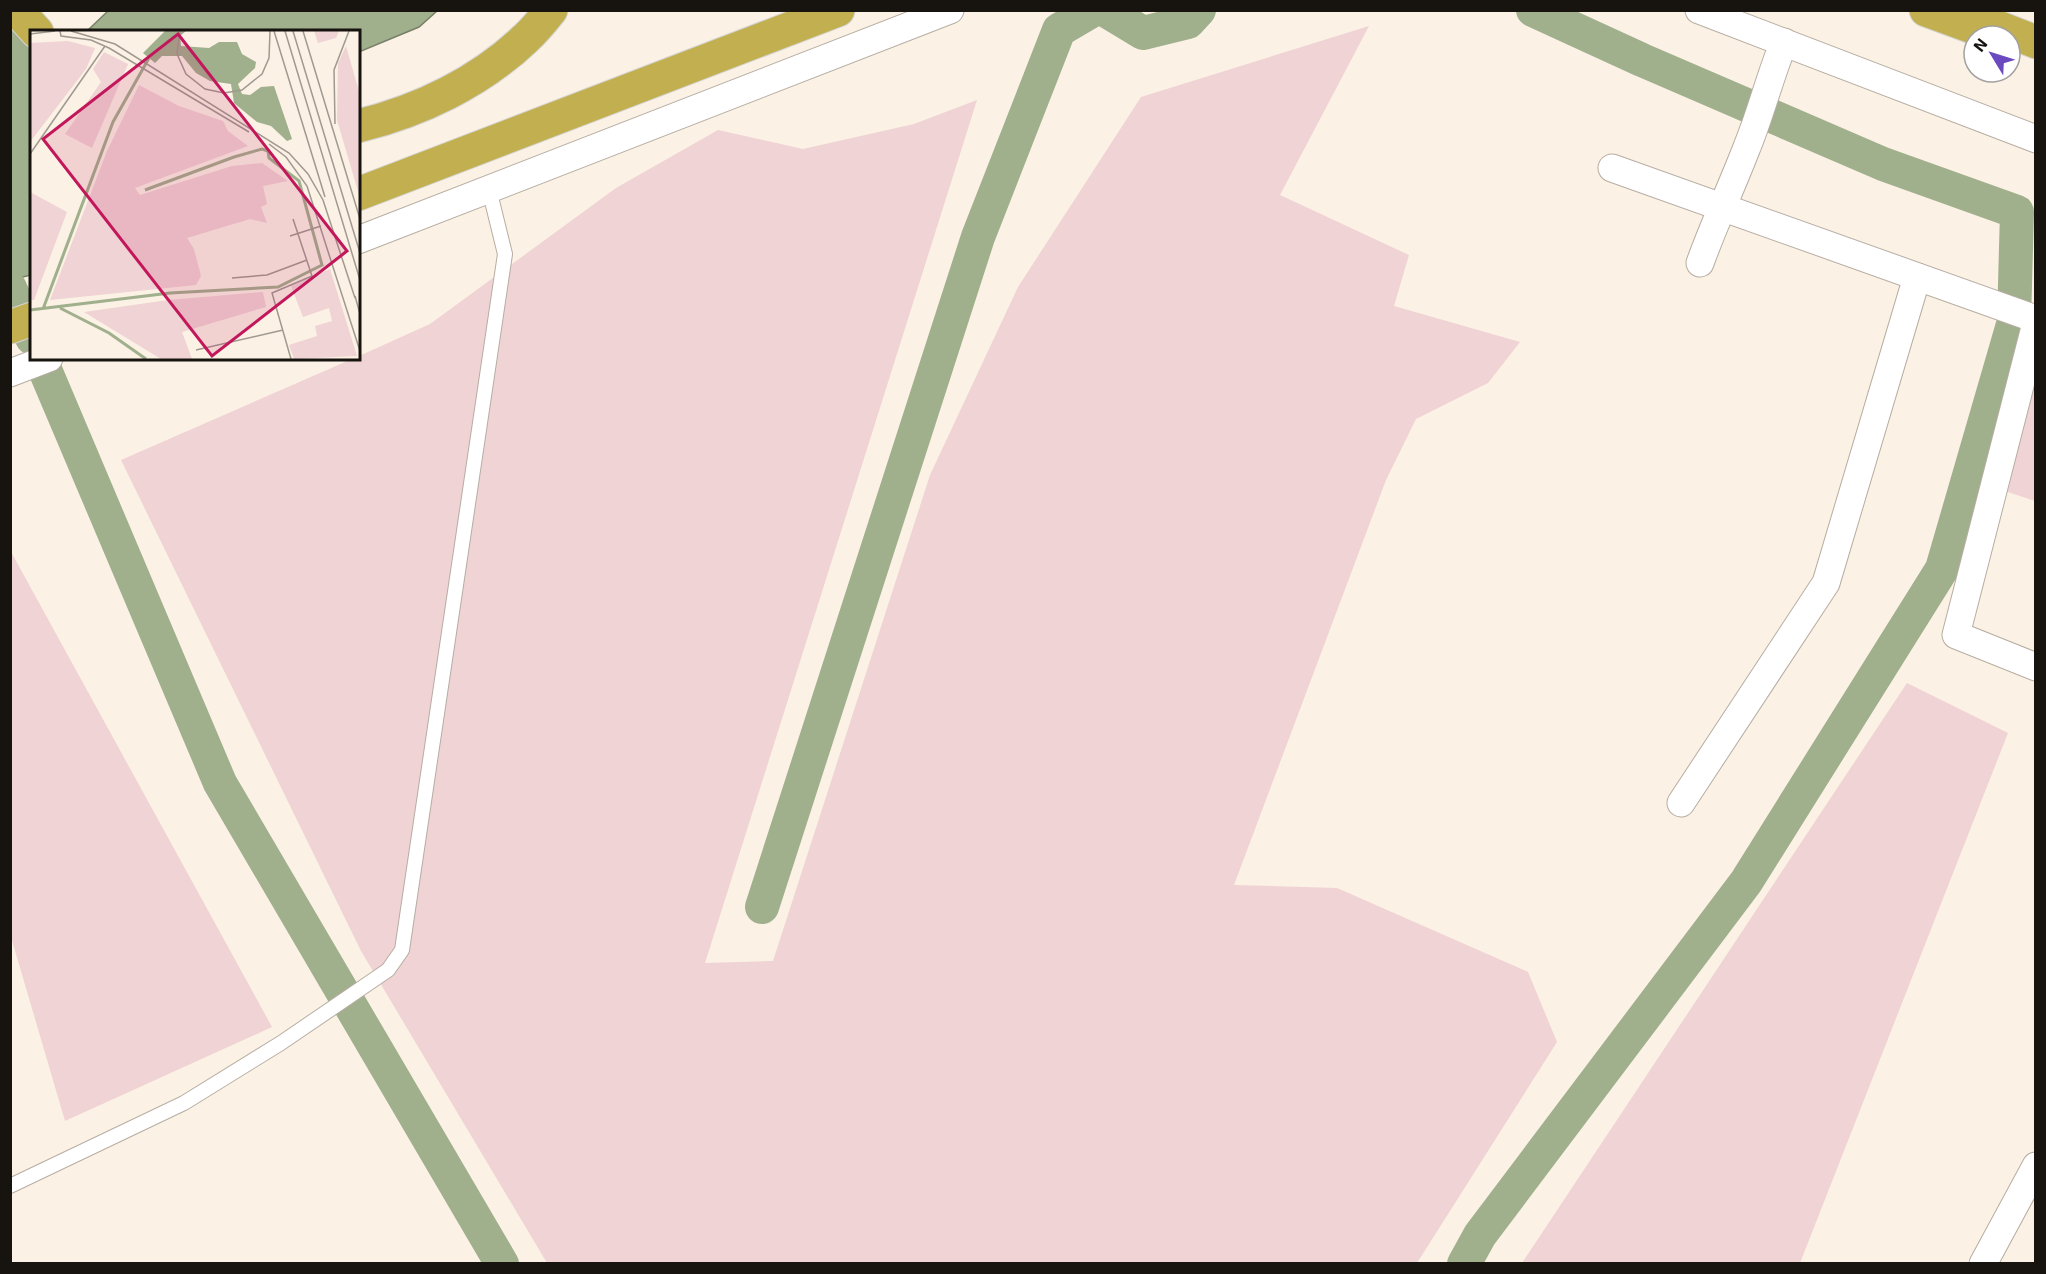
<svg xmlns="http://www.w3.org/2000/svg" width="2046" height="1274" font-family="'Exo 2',sans-serif">
	<rect width="100%" height="100%" fill="#fbf1e5"/>
	<g fill="#f0d3d4">
		<path d="M1369,26l-89,169 129,60 -15,51 126,36 -32,41 -72,36 -30,61 -152,405 103,3 191,84 29,70 -140,221h-870l-186,-312 -240,-491 231,-101 6,-1 1,-2 71,-32 186,-136 102,-58 85,19 111,-25 63,-24 -272,863 68,-2 157,-486 88,-188 123,-190z"/>
		<path d="M2035,341v160l-36,-12z"/>
		<path d="M10,550l262,477 -207,94 -54,-184z"/>
		<path d="M1907,683l101,50 -208,530h-278z"/>
	</g>
	<g fill="#a0af8c" stroke="#778067" stroke-width="1.5">
		<path d="M10,11l22,21 -1,243 -20,5z"/>
		<path d="M108,11v-1l329,1 -18,16 -60,25 -1,-20 -271,-1z"/>
	</g>
	<g fill="none" stroke-linecap="round" stroke-linejoin="round">
		<g stroke="#a0af8c" stroke-width="34">
			<path d="M1105,10l38,23 45,-11 11,-12"/>
			<path d="M10,288l22,50"/>
			<path d="M40,358l180,425 282,481"/>
			<path d="M762,907l216,-670 81,-207 34,-20"/>
			<path d="M1464,1264l16,-29 266,-353 196,-313 72,-248 3,-109 -134,-48 -241,-104 -109,-50"/>
		</g>
		<g stroke="#b7ada2" stroke-width="16">
			<path id="service" d="M10,1186l174,-83 97,-60 107,-73 14,-20 103,-696 -16,-65"/>
		</g>
		<g stroke="#b7ada2" stroke-width="29">
			<g id="minor">
				<path d="M1699,10l337,129"/>
				<path d="M1612,168l424,151"/>
				<path d="M358,240l592,-230"/>
				<path d="M1700,263c14,-39 32,-77 47,-116 14,-34 23,-71 37,-105"/>
				<path d="M2036,323l-80,312 80,32"/>
				<path d="M10,373l39,-15"/>
				<path d="M1681,803l145,-220 91,-306"/>
				<path d="M1983,1264l53,-98"/>
			</g>
		</g>
		<g stroke="#d5d5d4" stroke-width="35">
			<g id="motorway">
				<path d="M17,10l20,22"/>
				<path d="M1926,10l49,18"/>
				<path d="M1954,10l82,32"/>
				<path d="M358,126c62,-15 122,-44 168,-88 9,-8 17,-18 25,-28"/>
				<path d="M358,194l480,-184"/>
				<path d="M10,327l22,-8"/>
			</g>
		</g>
		<use href="#service" stroke="#fff" stroke-width="14"/>
		<use href="#minor" stroke="#fff" stroke-width="27"/>
		<use href="#motorway" stroke="#c2b050" stroke-width="33"/>
	</g>
	<g transform="translate(30 30)">
		<rect width="330" height="330" fill="#fbf1e5"/>
		<path d="M284,1h25l-3,7 -18,5zM38,11l27,7 -9,21 -56,73v-99zM316,16l14,49v103l-23,-78 1,-57zM74,22l24,12 -36,84 -27,-14 36,-52 -8,-13zM109,55l40,21 44,15 5,10 20,15 -113,42 5,7 92,-29 30,-3 26,18 -25,5 4,18 -6,3 6,16 -17,-4 -63,19 7,11 7,27 -5,9 -146,15 57,-149zM0,162l37,20 -33,88h-4zM300,239l27,87 -63,3 -5,-14 28,-9 -2,-10 17,-5 -3,-13 -26,9 -12,-31zM233,262l3,15 -84,25 10,27h-31l-77,-47 84,-12z" fill="#f0d3d4"/>
		<path d="M135,1h21l-6,5 1,10 28,2 10,-6h18l5,12 14,8 -1,6 -17,16 4,10 8,1 11,-8 13,-1 18,53 -5,2 -16,-15 -14,-4 -23,-19 -3,-19 -21,-3 -14,-8 -14,-17h-20l-7,7 -12,-10z" fill="#a0af8c"/>
		<path fill="none" stroke="#a0af8c" stroke-width="3" d="M30,278l49,25 37,26M13,279l70,-187 36,-64M0,280l140,-17 108,-6 44,-22 -23,-84 -30,-23 -1,-7 -6,-2 -28,8 -89,33"/>
		<path fill="none" stroke="#a09990" stroke-width="1.5" d="M30,1l1,5 30,4 18,8 140,84M41,1l44,13 174,109 19,21 15,26 32,98M150,1l-3,23 9,20 19,15 19,4 18,-3 20,-16 7,-16 1,-27M244,1l51,166M255,1l75,249M263,1l67,222M273,1l57,188M0,4l25,-3M305,94l-1,-54 15,-39M239,114l17,13 21,29 53,165M0,124l75,-108M260,206l31,-10M202,248l35,-3 40,-15M325,266l5,18M166,320l87,-20M261,329l-19,-66 40,-17 -19,-57"/>
		<path fill="#c2185b" fill-opacity="0.15" stroke="#c2185b" stroke-width="3" d="M148,4l169,217 -135,105 -169,-217z"/>
		<rect width="330" height="330" fill="none" stroke="#171410" stroke-width="3"/>
	</g>
	<rect width="2046" height="1274" fill="none" stroke="#171410" stroke-width="24"/>
	<g transform="translate(1992 54) rotate(308)"><circle r="28" fill="#ffffff" stroke="#a2a19f" stroke-width="1.5"/>
	<path d="M0-4.5L10 22L0 15L-10 22Z" fill="#6b49c1"/>
	<text y="-9" font-size="16" font-weight="bold" text-anchor="middle" fill="#171410">N</text>
	</g>
</svg>
